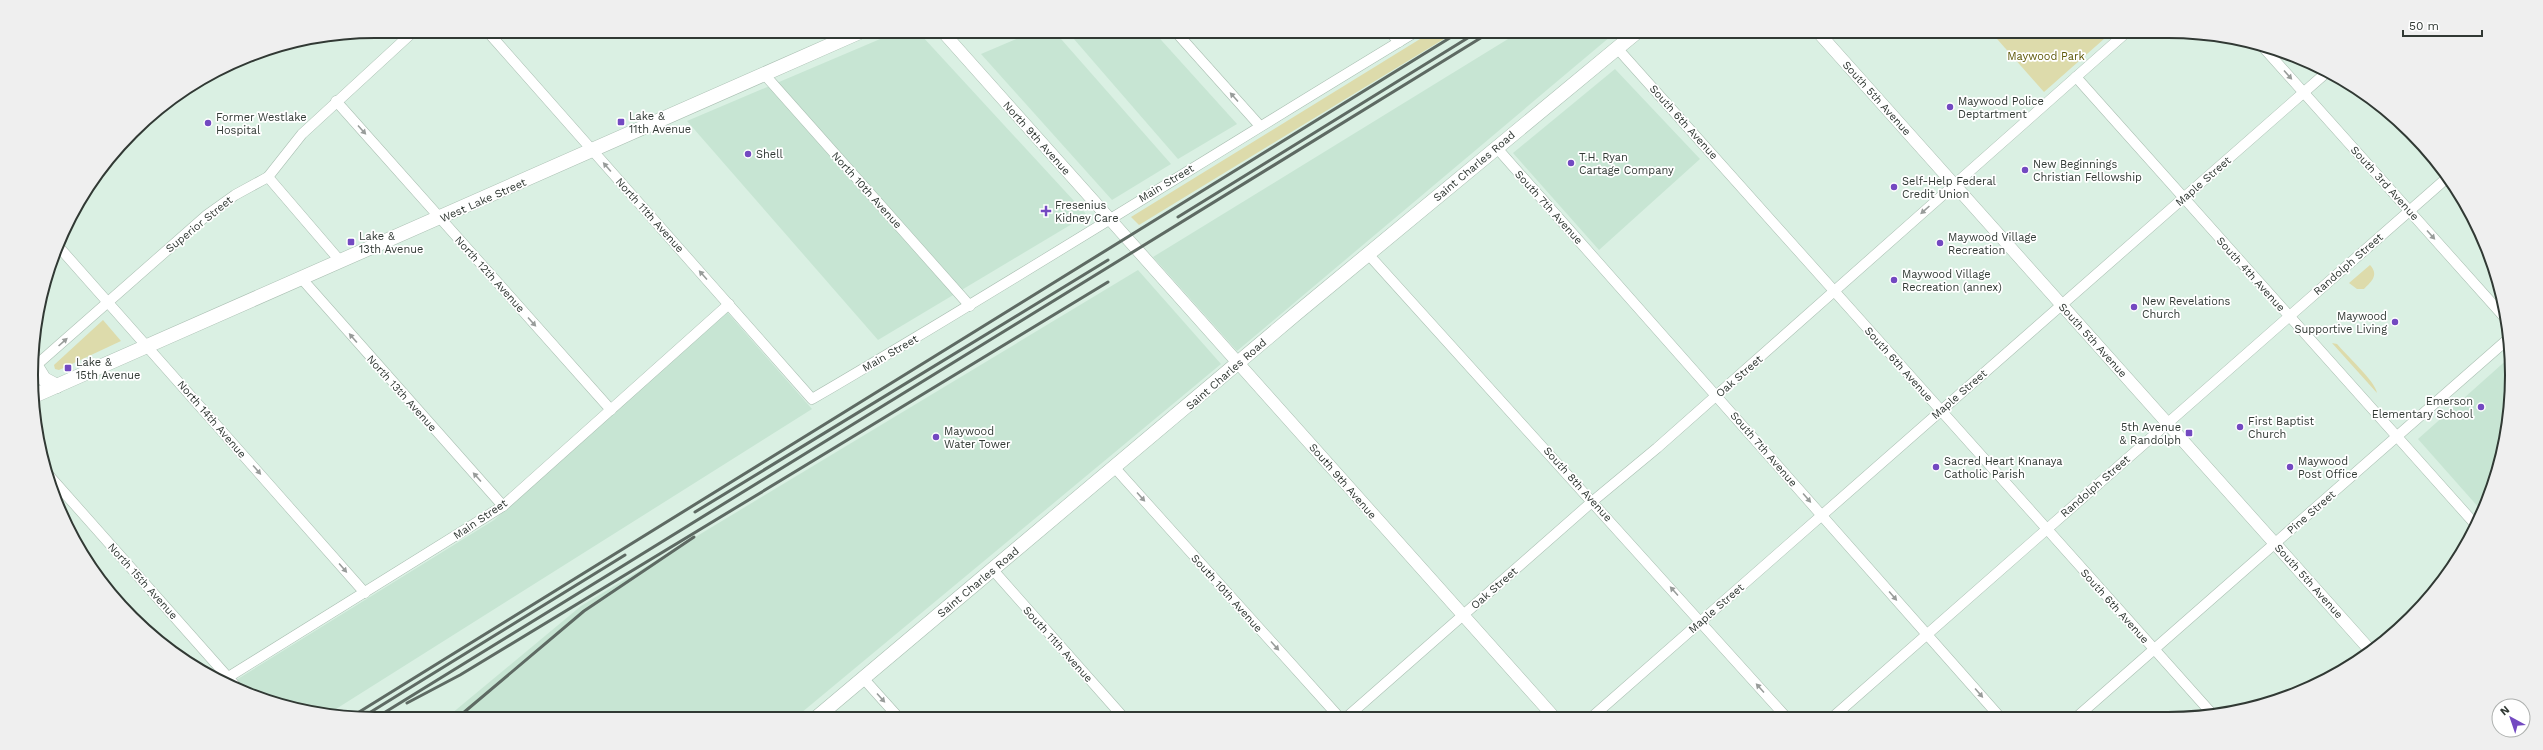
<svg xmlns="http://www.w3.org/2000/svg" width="2543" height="750" font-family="'Work Sans',sans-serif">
	<rect width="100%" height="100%" fill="#daf0e3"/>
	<g fill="#c7e5d3">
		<path d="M899,31h13l10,5 165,179 -209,125 -191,-219z"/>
		<path d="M1035,31h19l117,133 -59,36 -131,-146z"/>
		<path d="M1067,31h86l84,93 -59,35z"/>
		<path d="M1521,31h96l-380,320 -84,-94z"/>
		<path d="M1615,69l85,90 -101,91 -86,-97z"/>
		<path d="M1138,270l83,94 -426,354 -350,1 136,-113z"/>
		<path d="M727,312l85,97 -484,305 -20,-2 -64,-19 -16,-8 266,-165z"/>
		<path d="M2510,357l2,18 -7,67 -25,67 -62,-70z"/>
	</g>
	<g fill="#dddbab">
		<path d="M1433,31h24l-318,194 -8,-8z"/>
		<path d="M1990,31h123l-69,61z"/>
		<path d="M2370,265c9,10 2,16 -6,24h-7l-8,-6z"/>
		<path d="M103,320l18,21 -62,29 -4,-1 -1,-4z"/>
		<path d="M2332,343l5,1c8,10 39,38 40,49z"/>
	</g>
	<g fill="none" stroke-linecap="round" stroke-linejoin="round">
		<g stroke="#aabfb2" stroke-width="11">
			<g id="minor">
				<path d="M487,31l325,368c204,-119 403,-246 605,-368"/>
				<path d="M1175,31l85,95"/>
				<path d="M1389,31l10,11"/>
				<path d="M2262,46l244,273"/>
				<path d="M1617,48l597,668"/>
				<path d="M764,74l206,232"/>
				<path d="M2076,77l399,447"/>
				<path d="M336,101l275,309"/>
				<path d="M1496,147l503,569"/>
				<path d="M268,177l73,85"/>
				<path d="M58,246l307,347"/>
				<path d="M1368,254l418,463"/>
				<path d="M302,279l201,227"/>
				<path d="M33,368l174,-153 28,-20 33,-18 34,-43 112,-103"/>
				<path d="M1115,468l224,249"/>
				<path d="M45,471l196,221"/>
				<path d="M993,570l131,148"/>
				<path d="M863,678l36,40"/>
				<path d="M222,681l281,-175 226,-202"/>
				<path d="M2078,716l430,-377"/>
				<path d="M1347,717l246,-216 64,-53 471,-417"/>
				<path d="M1592,717l735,-645"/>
				<path d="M1833,717l615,-540"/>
			</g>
		</g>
		<g stroke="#aabfb2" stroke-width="13">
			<g id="tertiary">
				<path d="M942,31l612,686"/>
				<path d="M1817,31l552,618"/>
			</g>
		</g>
		<g stroke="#aabfb2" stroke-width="15">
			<g id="secondary">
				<path d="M36,366l8,13 13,7"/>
				<path d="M36,395l826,-364"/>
				<path d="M816,718l481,-405 341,-282"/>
			</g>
		</g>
		<use href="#minor" stroke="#fff" stroke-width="10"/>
		<use href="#tertiary" stroke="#fff" stroke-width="12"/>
		<use href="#secondary" stroke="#fff" stroke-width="14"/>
		<g stroke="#5e6a63" stroke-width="3">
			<path d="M1178,217l301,-186"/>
			<path d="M695,512l413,-252"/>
			<path d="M407,703l53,-28 648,-393"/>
			<path d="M351,717l1110,-686"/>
			<path d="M361,718l264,-163"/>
			<path d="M374,719l1118,-688"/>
			<path d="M456,719l128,-108 110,-74"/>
		</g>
	</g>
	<defs><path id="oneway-solid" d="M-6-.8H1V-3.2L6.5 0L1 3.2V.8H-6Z"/></defs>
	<g fill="#989c9a">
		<use href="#oneway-solid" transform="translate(2288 75) rotate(48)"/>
		<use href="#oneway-solid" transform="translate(1234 97) rotate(-132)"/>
		<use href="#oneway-solid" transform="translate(362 130) rotate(48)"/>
		<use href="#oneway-solid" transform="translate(607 167) rotate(-131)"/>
		<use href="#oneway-solid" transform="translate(1925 210) rotate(138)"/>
		<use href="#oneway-solid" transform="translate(2431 235) rotate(48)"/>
		<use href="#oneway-solid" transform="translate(703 275) rotate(-132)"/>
		<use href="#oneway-solid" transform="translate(532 322) rotate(48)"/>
		<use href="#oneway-solid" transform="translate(353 338) rotate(-131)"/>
		<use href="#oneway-solid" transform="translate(63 342) rotate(-42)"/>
		<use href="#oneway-solid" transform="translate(257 470) rotate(49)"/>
		<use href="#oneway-solid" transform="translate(477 477) rotate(-132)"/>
		<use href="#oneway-solid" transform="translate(1141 497) rotate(48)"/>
		<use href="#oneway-solid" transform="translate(1807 498) rotate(49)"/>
		<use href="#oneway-solid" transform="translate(343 568) rotate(49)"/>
		<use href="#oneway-solid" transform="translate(1674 591) rotate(-132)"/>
		<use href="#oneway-solid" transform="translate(1893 596) rotate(49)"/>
		<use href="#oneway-solid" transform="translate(1275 646) rotate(48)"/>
		<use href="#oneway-solid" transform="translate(1760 688) rotate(-132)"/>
		<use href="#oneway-solid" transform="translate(1979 693) rotate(49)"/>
		<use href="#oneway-solid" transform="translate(881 698) rotate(48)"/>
	</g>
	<g fill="#7349c1" stroke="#fff" stroke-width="1.5">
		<circle cx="1950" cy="107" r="4"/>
		<rect x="617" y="118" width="8" height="8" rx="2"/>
		<circle cx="208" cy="123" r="4"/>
		<circle cx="748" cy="154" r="4"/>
		<circle cx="1571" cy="163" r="4"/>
		<circle cx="2025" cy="170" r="4"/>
		<circle cx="1894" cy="187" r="4"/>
		<path d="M1044 205h4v4h4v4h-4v4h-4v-4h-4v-4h4z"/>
		<rect x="347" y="238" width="8" height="8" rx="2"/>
		<circle cx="1940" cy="243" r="4"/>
		<circle cx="1894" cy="280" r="4"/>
		<circle cx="2134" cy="307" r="4"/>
		<circle cx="2395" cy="322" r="4"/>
		<rect x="64" y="364" width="8" height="8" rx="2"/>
		<circle cx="2481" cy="407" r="4"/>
		<circle cx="2240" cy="427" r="4"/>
		<rect x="2185" y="429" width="8" height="8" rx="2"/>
		<circle cx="936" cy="437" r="4"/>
		<circle cx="1936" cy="467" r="4"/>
		<circle cx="2290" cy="467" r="4"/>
	</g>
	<g text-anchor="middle" stroke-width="3.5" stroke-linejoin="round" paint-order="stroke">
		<g font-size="11" fill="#5e5909" stroke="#fff">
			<text x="2046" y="60">Maywood Park</text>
		</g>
		<g font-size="11" fill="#313934" stroke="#fff">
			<text transform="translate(1877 98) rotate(48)" y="4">South 5th Avenue</text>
			<text transform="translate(1684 122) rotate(48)" y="4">South 6th Avenue</text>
			<text transform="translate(1037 138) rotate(48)" y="4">North 9th Avenue</text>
			<text transform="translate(1474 166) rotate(-40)" y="4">Saint Charles Road</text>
			<text transform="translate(2203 181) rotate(-41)" y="4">Maple Street</text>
			<text transform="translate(1166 183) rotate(-31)" y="4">Main Street</text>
			<text transform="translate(2385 183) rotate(48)" y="4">South 3rd Avenue</text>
			<text transform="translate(867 190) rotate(48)" y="4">North 10th Avenue</text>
			<text transform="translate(483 200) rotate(-24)" y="4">West Lake Street</text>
			<text transform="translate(1549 207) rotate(48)" y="4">South 7th Avenue</text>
			<text transform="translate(650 215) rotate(48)" y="4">North 11th Avenue</text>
			<text transform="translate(199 224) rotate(-39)" y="4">Superior Street</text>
			<text transform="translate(2348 264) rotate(-41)" y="4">Randolph Street</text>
			<text transform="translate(490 274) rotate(48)" y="4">North 12th Avenue</text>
			<text transform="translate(2251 274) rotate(48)" y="4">South 4th Avenue</text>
			<text transform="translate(2093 340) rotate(48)" y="4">South 5th Avenue</text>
			<text transform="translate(890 353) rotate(-30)" y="4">Main Street</text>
			<text transform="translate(1899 364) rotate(48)" y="4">South 6th Avenue</text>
			<text transform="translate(1226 374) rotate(-41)" y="4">Saint Charles Road</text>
			<text transform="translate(1739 376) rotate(-41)" y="4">Oak Street</text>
			<text transform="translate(402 393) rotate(48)" y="4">North 13th Avenue</text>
			<text transform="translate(1959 394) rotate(-41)" y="4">Maple Street</text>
			<text transform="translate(212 419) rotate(49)" y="4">North 14th Avenue</text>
			<text transform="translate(1764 449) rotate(49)" y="4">South 7th Avenue</text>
			<text transform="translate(1343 481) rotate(49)" y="4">South 9th Avenue</text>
			<text transform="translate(1578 484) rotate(48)" y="4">South 8th Avenue</text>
			<text transform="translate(2095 486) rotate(-41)" y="4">Randolph Street</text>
			<text transform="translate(2311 512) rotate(-41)" y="4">Pine Street</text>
			<text transform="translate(480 519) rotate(-34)" y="4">Main Street</text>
			<text transform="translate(143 581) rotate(48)" y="4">North 15th Avenue</text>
			<text transform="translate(2309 581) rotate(48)" y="4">South 5th Avenue</text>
			<text transform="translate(978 582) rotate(-40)" y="4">Saint Charles Road</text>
			<text transform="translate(1494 588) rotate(-41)" y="4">Oak Street</text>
			<text transform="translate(1227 593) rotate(48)" y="4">South 10th Avenue</text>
			<text transform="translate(2115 606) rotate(48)" y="4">South 6th Avenue</text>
			<text transform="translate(1716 608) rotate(-41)" y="4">Maple Street</text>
			<text transform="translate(1058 644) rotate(48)" y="4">South 11th Avenue</text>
		</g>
		<g font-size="11" fill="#313934" stroke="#fff" text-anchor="start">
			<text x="1958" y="105">Maywood Police<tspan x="1958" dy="13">Deptartment</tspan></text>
			<text x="629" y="120">Lake &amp;<tspan x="629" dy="13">11th Avenue</tspan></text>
			<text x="216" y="121">Former Westlake<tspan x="216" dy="13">Hospital</tspan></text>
			<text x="756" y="158">Shell</text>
			<text x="1579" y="161">T.H. Ryan<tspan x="1579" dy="13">Cartage Company</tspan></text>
			<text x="2033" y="168">New Beginnings<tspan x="2033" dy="13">Christian Fellowship</tspan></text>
			<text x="1902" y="185">Self-Help Federal<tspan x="1902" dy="13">Credit Union</tspan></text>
			<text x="1055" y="209">Fresenius<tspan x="1055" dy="13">Kidney Care</tspan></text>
			<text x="359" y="240">Lake &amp;<tspan x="359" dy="13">13th Avenue</tspan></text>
			<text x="1948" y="241">Maywood Village<tspan x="1948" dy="13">Recreation</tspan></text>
			<text x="1902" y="278">Maywood Village<tspan x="1902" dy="13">Recreation (annex)</tspan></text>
			<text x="2142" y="305">New Revelations<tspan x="2142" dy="13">Church</tspan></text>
			<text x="2387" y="320" text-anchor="end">Maywood<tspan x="2387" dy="13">Supportive Living</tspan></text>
			<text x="76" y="366">Lake &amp;<tspan x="76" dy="13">15th Avenue</tspan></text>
			<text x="2473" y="405" text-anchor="end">Emerson<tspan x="2473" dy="13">Elementary School</tspan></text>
			<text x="2248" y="425">First Baptist<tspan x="2248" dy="13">Church</tspan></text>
			<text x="2181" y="431" text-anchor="end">5th Avenue<tspan x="2181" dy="13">&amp; Randolph</tspan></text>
			<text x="944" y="435">Maywood<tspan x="944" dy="13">Water Tower</tspan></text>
			<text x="1944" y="465">Sacred Heart Knanaya<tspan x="1944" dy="13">Catholic Parish</tspan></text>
			<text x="2298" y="465">Maywood<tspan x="2298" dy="13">Post Office</tspan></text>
		</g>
	</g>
	<path d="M0 0H2543V750H0ZM375 38H2168A337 337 0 0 1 2505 375V375A337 337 0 0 1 2168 712H375A337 337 0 0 1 38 375V375A337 337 0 0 1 375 38Z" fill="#efefef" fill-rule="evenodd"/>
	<path fill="none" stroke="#313934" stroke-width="2" d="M375 38H2168A337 337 0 0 1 2505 375V375A337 337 0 0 1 2168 712H375A337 337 0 0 1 38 375V375A337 337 0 0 1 375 38Z"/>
	<g transform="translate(2511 718) rotate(320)"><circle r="19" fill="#ffffff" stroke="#adb0ae"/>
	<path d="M0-3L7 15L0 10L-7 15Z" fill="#7349c1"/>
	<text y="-6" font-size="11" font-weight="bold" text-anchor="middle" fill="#313934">N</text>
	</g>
	<path d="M2403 30v6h79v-6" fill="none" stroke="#313934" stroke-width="2"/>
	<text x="2409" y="30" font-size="12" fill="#313934" stroke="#ffffff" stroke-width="3" paint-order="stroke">50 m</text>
</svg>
